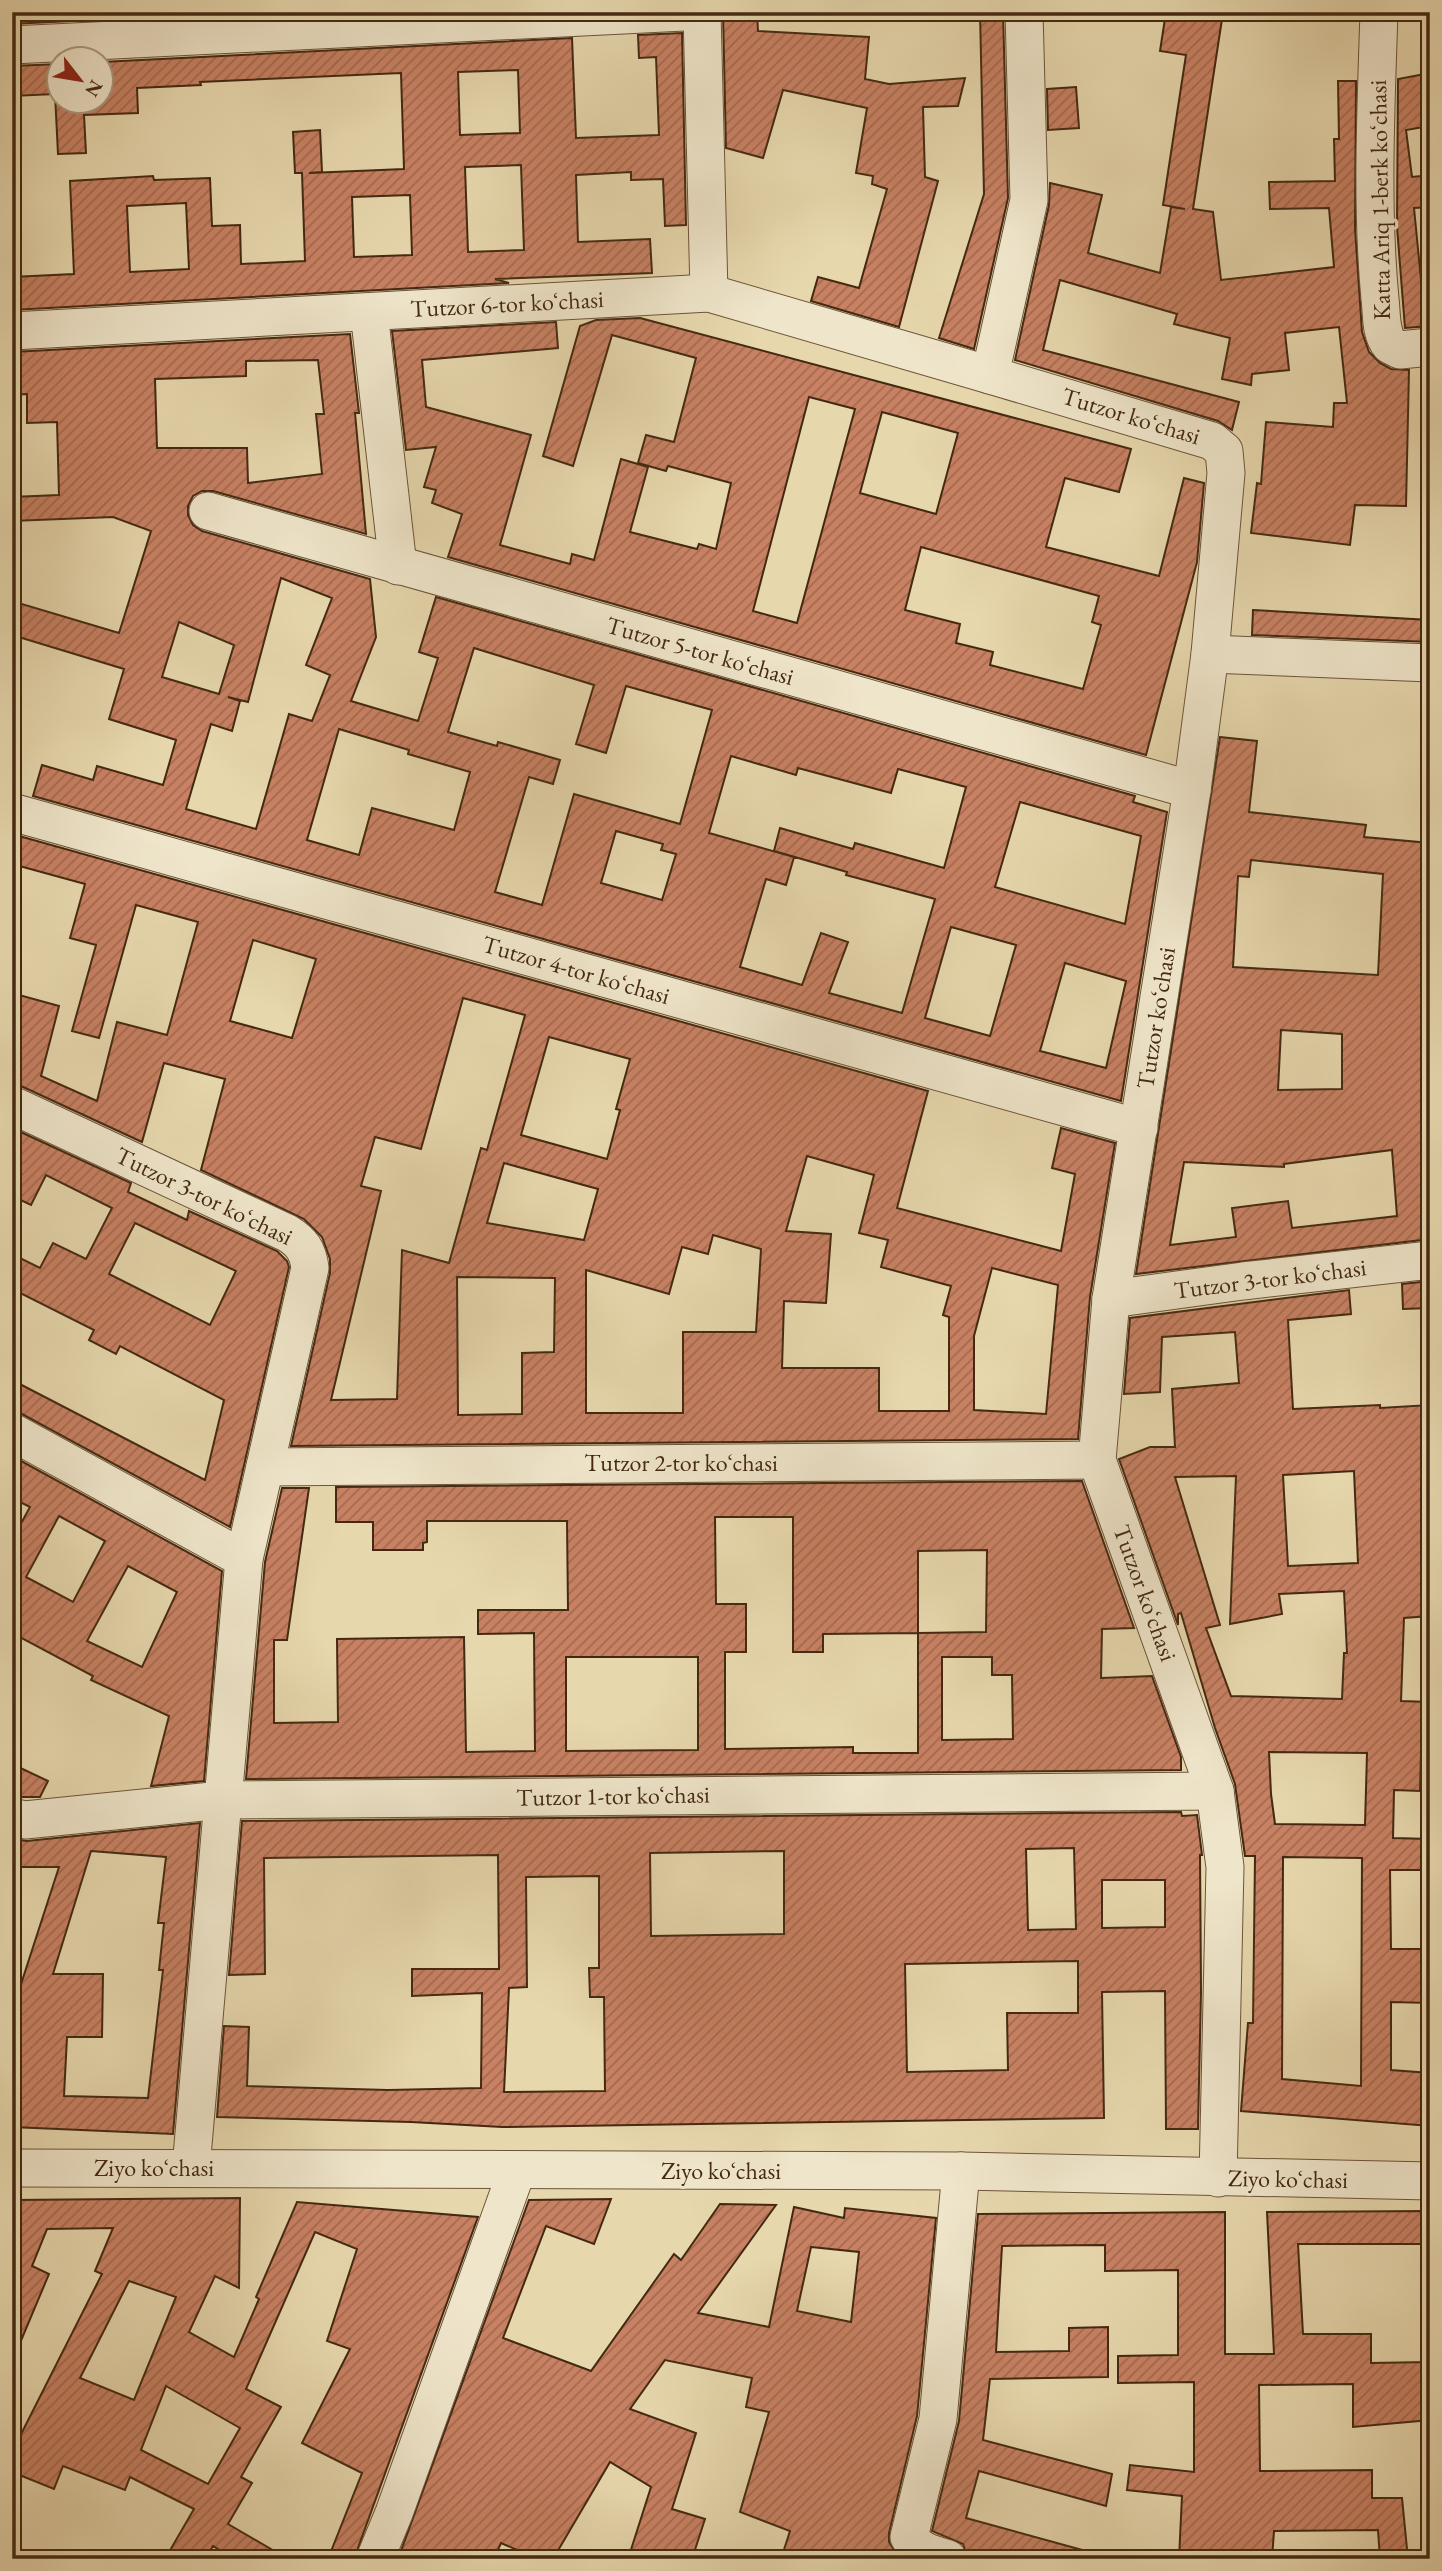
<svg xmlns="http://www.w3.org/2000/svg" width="1442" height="2571" font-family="'EB Garamond',serif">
	<defs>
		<pattern id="building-hatch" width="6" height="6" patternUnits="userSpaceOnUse" patternTransform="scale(1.75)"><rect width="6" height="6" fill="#c88163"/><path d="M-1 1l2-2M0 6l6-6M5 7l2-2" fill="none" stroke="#a46a50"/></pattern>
	</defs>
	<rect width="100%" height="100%" fill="#e7d7ad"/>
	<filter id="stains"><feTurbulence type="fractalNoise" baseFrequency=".00286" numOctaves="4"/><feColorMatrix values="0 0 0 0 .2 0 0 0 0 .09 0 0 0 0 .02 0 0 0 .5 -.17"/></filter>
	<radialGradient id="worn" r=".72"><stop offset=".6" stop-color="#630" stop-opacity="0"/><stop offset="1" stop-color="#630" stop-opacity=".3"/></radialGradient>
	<g fill="url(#building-hatch)" stroke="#442912" stroke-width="2" fill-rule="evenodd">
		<path d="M12,12h239l-239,12z"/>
		<path d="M723,12h34l1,19 111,6 -4,42 24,5 76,-6 -7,28 -35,1 2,70 13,4 -39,146 -88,-26 7,-24 41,11 28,-99 -15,-5 1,-8 -17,-3 11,-65 -84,-18 -20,68 -37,-10z"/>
		<path d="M980,12h23l5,186 -34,151 -35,-11 45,-144z"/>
		<path d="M1166,12l56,7 -29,190 20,3 8,68 113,-13 -5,-59 -59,1 -1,-27 66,-1 -1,-42h5l-1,-58h18l-1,147 7,104 7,20 11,11 11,6 18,1 -3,136 -51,-1 -5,40 -99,-12 6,-50 4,1 5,-62 67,5 1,-24h13l-8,-76 -54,6 4,37 -37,4 -1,11 -29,-6 8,-41 -56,-14 3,-10 -117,-34 -17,70 196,52 -7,28 -14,-9 -203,-61 34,-155 1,-22 52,12 -14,58 72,20 11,-66 14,2 -22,-4 23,-150 -26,-4z"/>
		<path d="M682,33l4,192 -21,1 -2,-47 -32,1v-8l-55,3 2,67 72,-3 2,34 -157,6 14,4 -497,27v-33l62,-3 -4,-93 83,-5 1,4 56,-2 2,48 28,-1 1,39 64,-3 -3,-88h-7l-2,-41 27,-2 2,42 -13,1 95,-4 -3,-96 -201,9 1,3 -64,3 1,25 -54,2 2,38 -28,1 -3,-60 -43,2v-30l48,-2v38h42v-40l470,-24 4,100 83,-3 -3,-78 -17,1 -1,-23zM518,70l2,63 -60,2 -2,-63zM521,165l3,85 -56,2 -3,-85zM410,195l2,60 -58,2 -2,-60zM186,203l3,66 -59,3 -3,-66z"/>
		<path d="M1430,73v53l-24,4 6,47 18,-2v32l-16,1 9,92 7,-1v27l-25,2 -8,-101 1,-148z"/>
		<path d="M1076,87l3,41 -31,2 -1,-41z"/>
		<path d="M640,318l491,131 -12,43 -54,-14 -19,69 113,29 25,-98 20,5 -7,79 -51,193 -698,-198 14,-43 -30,-11 4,-13 -12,-3 12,-40 -30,3 -14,-119 164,-9 2,26 -136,12 4,47 105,28 -31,110 70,19 2,-10 22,6 27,-101 27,8 -18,65 67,17 2,-5 17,5 15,-66 -63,-17 -2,5 -28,-8 8,-28 28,7 22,-84 -84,-23 -39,131 -30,-10 37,-130 16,-6zM809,397l46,12 -58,214 -44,-12zM882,412l76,21 -22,81 -76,-21zM921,547l178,49 -7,26 9,3 -18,64 -93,-24 3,-13 -37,-9 4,-19 -55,-14z"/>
		<path d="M350,334l9,79h-4l11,121 -153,-43h-11l-9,5 -5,10v9l5,10 9,6 168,48 6,58 -25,64 67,20 20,-63 -19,-6 17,-55 699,199 -2,6 34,10 -46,289 -1088,-305 9,-31 51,15 4,-14 66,19 13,-45 -67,-21 15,-50 -112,-34v-34l107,32 32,-102 -38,-14 -101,4v-24l47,-2 -2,-73 -30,1v-29l-15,1v-43zM318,360l6,54h-8l6,60 -74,9 -1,-35h-90l-2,-69 91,-3v-15zM281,578l51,20 -26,67 24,10 -18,46 -23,-7 -33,115 -70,-20 25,-85 21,7 8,-30 -12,-4 20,5zM179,622l55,23 -15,49 -57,-17zM474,648l120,37 -18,59 30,9 20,-67 86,24 -32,114 -106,-30 -32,111 -47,-13 34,-115 24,7 7,-24 -62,-18 -1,4 -49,-14zM339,729l70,21 -1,4 62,18 -16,58 -82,-22 -13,47 -52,-15zM731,756l65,19 2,-7 93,25 7,-24 68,18 -22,81 -89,-25 -2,6 -73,-21 -6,23 73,21 -1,3 89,24 -33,114 -73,-20 19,-51 -27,-9 -19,52 -62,-18 26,-88 20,6 8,-28 -85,-24zM1020,802l121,34 -16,88 -130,-37zM616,831l47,13 -2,6 15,4 -14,46 -61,-17zM951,927l65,18 -26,91 -65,-18zM1065,963l61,18 -20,87 -66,-17z"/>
		<path d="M1253,610l177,10v22l-178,-7z"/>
		<path d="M1220,737l37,4 -8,71 117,13 -2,12 66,6v247h-9l9,104v45l-294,35zM1251,860l132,14 -5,101 -145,-8 5,-91 11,1zM1281,1030l61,4v55l-64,1zM1392,1150l5,66 -105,12 -4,-27 -56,7 4,29 -66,8 14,-83 100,5v-3z"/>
		<path d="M12,834l916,257 -31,117 164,43 14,-77 -23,-6 9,-40 54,15 -25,154 -12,142 -787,7 39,-173v-14l-8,-22 -18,-18 -103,-49 24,-91 -61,-16 -22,79 -121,-56 -9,-2v-91l47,13 -18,70 56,25 20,-79 50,13 31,-113 -62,-17 -37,133 -27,-7 24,-86 -26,-7 15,-54 -73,-20zM253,940l63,19 -24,79 -62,-17zM463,998l62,17 -38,135 -6,-2 -32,115 -47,-13 -5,149 -66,1 50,-209 -20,-5 14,-49 46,12zM549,1037l81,22 -14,50 4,1 -13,49 -86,-24zM807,1156l67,19 -15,58 29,7 -7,27 70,19 -8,29 6,2v94h-70v-43h-97l2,-67 42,2 5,-69 -45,-3zM504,1163l94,26 -14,51 -97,-17zM713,1235l48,14 -5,83h-73v81h-97v-143l83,24 13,-47 26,7zM992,1268l66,17 -12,129 -72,-4v-74zM457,1277l98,1 -1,74 -32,1v61l-64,1z"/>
		<path d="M12,1128l119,55 -3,9 59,28 2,-9 88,40 10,10 2,6 -59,260 -208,-113 -10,-3v-31l193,100 19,-80 -104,-54 -4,8 -27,-14 5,-10 -82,-41v-35l28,14 13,-25 33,16 26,-51 -66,-33 -15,30 -19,-9zM135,1223l101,48 -26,54 -101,-51z"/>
		<path d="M1430,1281v27l-27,1 -1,-25z"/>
		<path d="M1349,1290l2,24 -63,6 5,89 87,-4v3l50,-3v211l-26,2 -3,83 29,1v51l-9,-1 -1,39 -26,-1 -1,48 37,1v31h-40l1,79h30l1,12 8,1v41l-39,-1v68l39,3v53l-189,-15 7,-88h5l2,-167h-10l-10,-72 -20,-56 -34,-115 -3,1v11l-59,-166 31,-12h25l-3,-58 67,-6 -4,-51 -73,5 -2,55 -36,2 6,-76zM1354,1471l4,92 -70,3 -5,-91zM1236,1476l-6,148 52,-10 -3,-20 65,-3 3,62h-3l-2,46 -111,-3 -25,-68 14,-3 -45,-148zM1269,1752l98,1 -2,72 -90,-1 -4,-30zM1283,1857l79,1 -1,228 -79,-7z"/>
		<path d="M12,1456l210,115 -18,210 -53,5 18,-70 -78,-36 2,-4 -81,-43v-93l18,-33 -18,-9zM59,1516l46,25 -32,61 -47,-25zM128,1566l49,26 -35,75 -55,-26z"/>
		<path d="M1082,1481l52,147 -32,1 -1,49 51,-2 29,81v13l-935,9 19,-217 17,-74h27l-22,152h-13v83l64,-1 -1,-83 127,-2 2,115 69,-1 -1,-118 -56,1v-24h90l-1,-89h-140v21l-4,1v7h-50v-28h-37v-35zM715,1517h78v135h30v-18l95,-1v120h-65v-6l-128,2v-97h21v-48h-30zM987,1550l-1,82 -68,1v-82zM566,1657h132v93l-132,1zM942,1657h50v18h20l1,64 -71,1z"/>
		<path d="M12,1764l36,17 -8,16h-28z"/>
		<path d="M1181,1812l1,4 15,-1 5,40h-2l1,137 -3,137h-32l-1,-138 -63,1 2,126 -602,9 -91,-5 -194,-5 7,-91 25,1 -2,59 141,4 93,-2 1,-95 -70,3v-27h87l-1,-114 -234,3 1,116 -36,1 13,-154zM1074,1848l2,81 -48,1 -2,-81zM784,1851v83l-133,2 -1,-83zM599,1876v92h-10l1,29h14l1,94 -101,1 5,-104 18,-1 -1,-110zM1102,1880h63v47l-63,1zM1078,1961v52h-71l1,57 -101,2 -2,-108z"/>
		<path d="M200,1823l-27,311 -161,-7v-115l47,-145h-47v-28l15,2zM91,1851l75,6 -8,66h6l-5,47h4l-15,128 -84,-2 3,-59h35l1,-63h-50z"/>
		<path d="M240,2198l-1,90 -24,-12 -26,56 45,25 25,-58 -3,-2 41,-95 181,15 -124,342h-26l34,-86 -60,-30 48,-94 -23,-8 30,-92 -42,-17 -69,157 35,18 -40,70 11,6 -24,41 60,35h-54l-21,-13 -8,13h-40l29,-50 -64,-32 -5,13 -62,-24 -9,23 -42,-17v-20l90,-178 -7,-3 18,-43 -66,1 -15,37 17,8 -37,88v-162zM129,2281l47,16 -42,103 -54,-22zM166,2386l74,42 -32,56 -67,-34z"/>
		<path d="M611,2199l-17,45 -48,-18 -43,112 88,33 83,-117 7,6 39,-56 56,1 -78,108 71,14 25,-120 50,11 1,-10 91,10 -19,198 -28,117v9l11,17h-119l9,-28 -50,-19 29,-100 -23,-5 6,-29 -87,-18 -35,49 66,24 -24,76 33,10 -13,40h-64l23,-72 -41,-25 -57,97h-15l-37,-16 -7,16h-96l131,-359zM811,2247l48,5 -8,70 -54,-11z"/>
		<path d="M1430,2211v33h-132l5,90h68v29l59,-1v58l-77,7v-43l-94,1 1,86 112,-1v28h30l6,61h-28l-2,-29 -104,1 -2,28h-93l3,-63 -55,-6 3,-25 64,7v-90l-76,1v-27l60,-1v-85l-73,1v-26l-103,1 -6,106 73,-1v-23l39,-1v50l-118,2 -7,61 129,34 -6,32 -127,-35 -13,47 120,33 -1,8h-117l-5,-15 -31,-13 27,-110 19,-207 247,-2v142h49l-7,-142z"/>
	</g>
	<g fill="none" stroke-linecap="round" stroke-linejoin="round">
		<g stroke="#6d5439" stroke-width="39">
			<g id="minor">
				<path d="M702,12l7,281"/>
				<path d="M1024,12l5,188 -39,175 222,66 12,10 2,22 -16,181 -18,136 -81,509 -14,161 118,331 10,76 -7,311"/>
				<path d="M1379,12c-3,95 -8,192 1,287 2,15 0,34 10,46l10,5 30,-3"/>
				<path d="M12,45l672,-33"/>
				<path d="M369,312l29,254"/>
				<path d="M12,331l697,-38 281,82"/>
				<path d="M208,511l984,279"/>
				<path d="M1210,654l220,9"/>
				<path d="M12,812l1127,316"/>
				<path d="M12,1105l275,128c15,9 21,18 23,35l-66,291 -53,609"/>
				<path d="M1111,1299l132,-18 187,-21"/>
				<path d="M12,1432l232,127"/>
				<path d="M265,1467l832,-7"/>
				<path d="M12,1817l13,3 197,-20 993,-9"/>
				<path d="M12,2168l949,3 469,10"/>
				<path d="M375,2559l19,-46 123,-343"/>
				<path d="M948,2559c-16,-5 -30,-8 -39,-22l29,-118 23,-248"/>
			</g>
		</g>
		<use href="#minor" stroke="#efe5ca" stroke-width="37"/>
	</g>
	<g text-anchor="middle" stroke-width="6" stroke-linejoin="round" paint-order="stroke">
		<g font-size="24" fill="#442912" stroke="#efe5ca">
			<text transform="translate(1380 200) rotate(-91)" y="8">Katta Ariq 1-berk koʻchasi</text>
			<text transform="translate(507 304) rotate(-3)" y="8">Tutzor 6-tor koʻchasi</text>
			<text transform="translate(1131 416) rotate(17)" y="8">Tutzor koʻchasi</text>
			<text transform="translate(700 651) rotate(16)" y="8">Tutzor 5-tor koʻchasi</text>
			<text transform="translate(576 970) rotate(16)" y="8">Tutzor 4-tor koʻchasi</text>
			<text transform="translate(1156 1018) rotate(-81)" y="8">Tutzor koʻchasi</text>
			<text transform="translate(204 1196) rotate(26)" y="8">Tutzor 3-tor koʻchasi</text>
			<text transform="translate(1270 1279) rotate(-7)" y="8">Tutzor 3-tor koʻchasi</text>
			<text x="681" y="1471">Tutzor 2-tor koʻchasi</text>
			<text transform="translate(1145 1593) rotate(70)" y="8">Tutzor koʻchasi</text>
			<text transform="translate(613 1796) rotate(-1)" y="8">Tutzor 1-tor koʻchasi</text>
			<text x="154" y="2176">Ziyo koʻchasi</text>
			<text x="721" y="2179">Ziyo koʻchasi</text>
			<text transform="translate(1288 2179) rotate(1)" y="8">Ziyo koʻchasi</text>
		</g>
	</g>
	<rect width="1442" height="2571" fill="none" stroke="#e7d7ad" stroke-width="42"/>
	<rect x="14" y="14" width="1414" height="2543" fill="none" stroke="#442912" stroke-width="3.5"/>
	<rect x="21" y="21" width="1400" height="2529" fill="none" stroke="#442912" stroke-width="2"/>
	<g transform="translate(80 80) rotate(121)"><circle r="33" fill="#efe5ca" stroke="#ab9a80" stroke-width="2"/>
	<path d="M0-5L12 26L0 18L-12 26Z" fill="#8f2418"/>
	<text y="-10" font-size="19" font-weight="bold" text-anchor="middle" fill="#442912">N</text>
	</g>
	<rect width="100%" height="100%" filter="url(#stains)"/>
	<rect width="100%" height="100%" fill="url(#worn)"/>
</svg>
